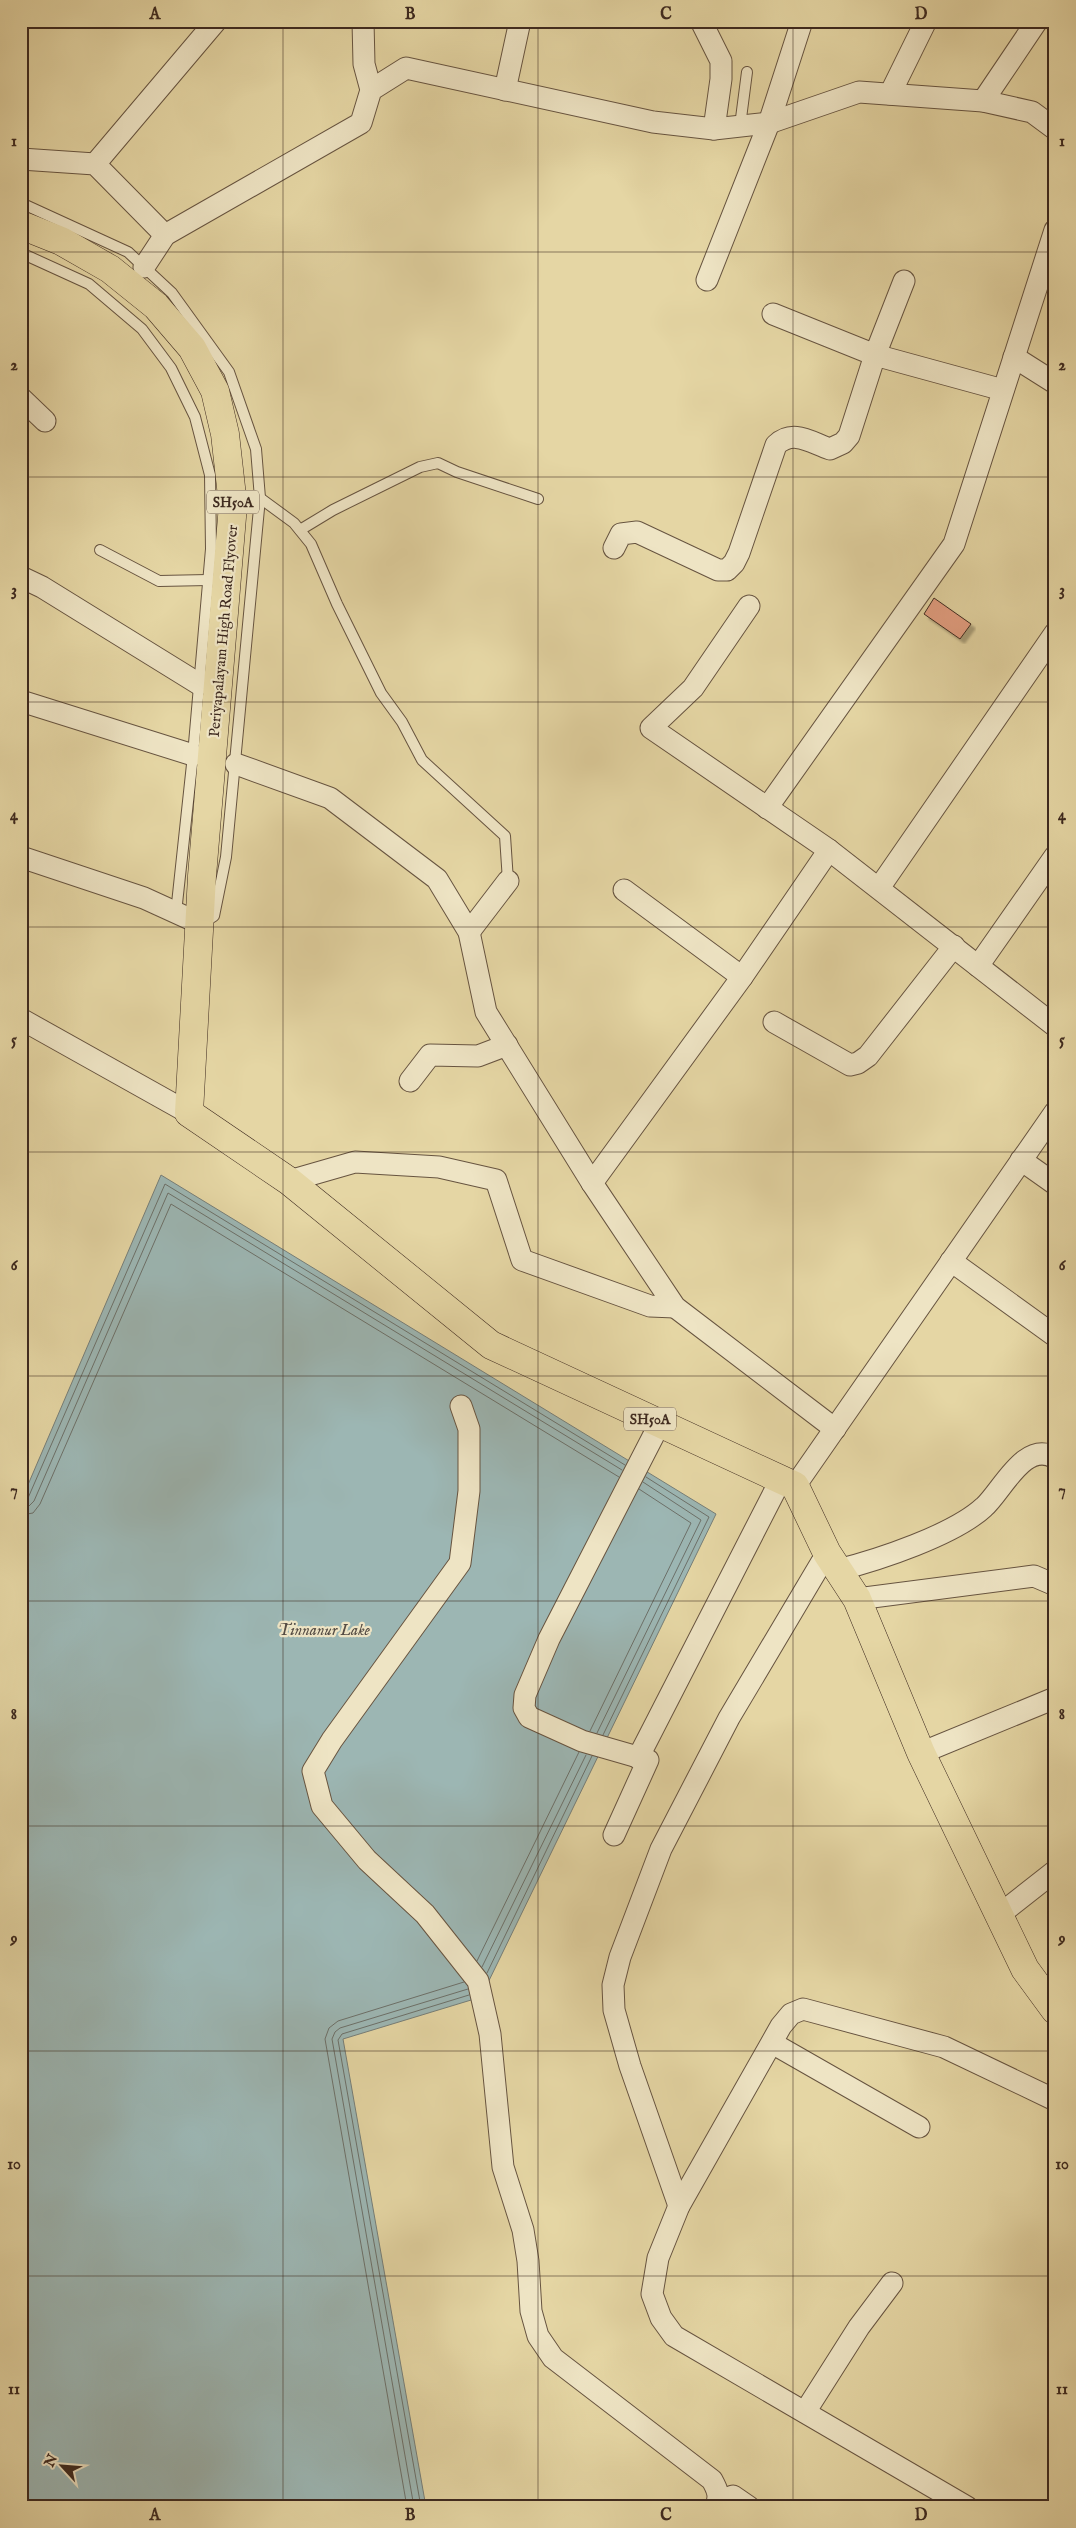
<svg xmlns="http://www.w3.org/2000/svg" width="1076" height="2528" font-family="'IM FELL English',serif">
	<defs>
		<filter id="shadow"><feDropShadow dx="4.5" dy="4.5" stdDeviation="1" flood-color="#0004"/></filter>
	</defs>
	<rect width="100%" height="100%" fill="#e5d6a4"/>
	<filter id="stains"><feTurbulence type="fractalNoise" baseFrequency=".004" numOctaves="4"/><feColorMatrix values="0 0 0 0 .2 0 0 0 0 .09 0 0 0 0 .02 0 0 0 .5 -.17"/></filter>
	<radialGradient id="worn" r=".72"><stop offset=".6" stop-color="#630" stop-opacity="0"/><stop offset="1" stop-color="#630" stop-opacity=".3"/></radialGradient>
	<path fill="#9cb6b3" stroke="#767e78" d="M161,1175l555,339 -235,483 -138,42 83,468h-405v-1006z"/>
	<g fill="none" stroke-linecap="round" stroke-linejoin="round">
		<g stroke="#6c7069" stroke-width="1">
			<path d="M21,1501l7,-3 137,-314 460,281"/>
			<path d="M21,1508l8,-2 5,-5 134,-308 454,277"/>
			<path d="M21,1515l12,-2 7,-9 131,-300 448,273"/>
			<path d="M590,1731l101,-208 -52,-34"/>
			<path d="M597,1733l104,-213 -58,-38"/>
			<path d="M603,1735l106,-218 -63,-40"/>
			<path d="M477,1961l102,-209"/>
			<path d="M482,1967l104,-212"/>
			<path d="M487,1973l105,-217"/>
			<path d="M407,2507l-82,-468 4,-11 9,-7 126,-39"/>
			<path d="M414,2507l-82,-468 3,-7 5,-4 128,-39"/>
			<path d="M421,2507l-83,-467 4,-6 127,-39"/>
		</g>
	</g>
	<path fill="#e59f82" stroke="#3d291f" filter="url(#shadow)" d="M934,598l37,26 -11,15 -36,-25z"/>
	<g fill="none" stroke-linecap="round" stroke-linejoin="round">
		<g stroke="#675440" stroke-width="12">
			<g id="lane">
				<path d="M740,126l7,-54"/>
				<path d="M21,203l107,49 44,41 57,79 27,77 4,49 -34,359 -12,59 -11,7"/>
				<path d="M21,253l68,31 53,45 29,39 24,49 15,58 1,74 -18,206 -17,158"/>
				<path d="M260,498l34,25 17,21 26,60 44,89 21,29 20,38 83,76 3,45"/>
				<path d="M300,530l33,-20 87,-43 18,-4 19,9 81,27"/>
				<path d="M100,550l59,31 49,-1"/>
			</g>
		</g>
		<g stroke="#675440" stroke-width="23">
			<g id="street">
				<path d="M363,21l1,43 7,26"/>
				<path d="M701,21l20,40v18l-7,50"/>
				<path d="M505,90l15,-69"/>
				<path d="M890,94l36,-73"/>
				<path d="M983,101l54,-80"/>
				<path d="M21,159l74,5 70,71"/>
				<path d="M95,164l121,-143"/>
				<path d="M144,267l21,-32 196,-112 10,-33 35,-22 247,54 61,7 55,-6 90,-31 124,9 49,11 23,17"/>
				<path d="M707,280l62,-157 33,-102"/>
				<path d="M773,314l102,41 29,-74"/>
				<path d="M1014,357l41,26"/>
				<path d="M21,398l24,23"/>
				<path d="M614,548l7,-14 16,-2 81,38h9l7,-7 5,-10 37,-108c17,-16 34,-3 54,4l13,-6 6,-7 26,-81 128,35"/>
				<path d="M21,577l21,10 157,97"/>
				<path d="M749,606l-56,82 -42,40 178,122 226,176"/>
				<path d="M21,701l172,54"/>
				<path d="M236,764l94,34 107,81 32,53 17,80 106,171 83,124 160,122"/>
				<path d="M767,808l187,-264 101,-314"/>
				<path d="M21,857l123,41 57,26"/>
				<path d="M879,888l176,-255"/>
				<path d="M624,890l118,87"/>
				<path d="M469,932l39,-51"/>
				<path d="M978,966l77,-110"/>
				<path d="M21,1019l168,94"/>
				<path d="M774,1022l76,43 8,-2 10,-7 86,-110"/>
				<path d="M410,1081l20,-26 48,1 29,-11"/>
				<path d="M1021,1160l34,24"/>
				<path d="M289,1181l66,-19 84,5 57,13 26,80 128,46 25,1"/>
				<path d="M592,1183l150,-206 87,-127"/>
				<path d="M951,1261l104,75"/>
				<path d="M461,1406l8,23v62l-9,72 -128,177 -19,31 9,35 45,54 58,54 53,67 12,53 13,133 20,63 5,31 3,50 7,25 15,22 159,122c5,9 9,17 3,27"/>
				<path d="M795,1486l260,-374"/>
				<path d="M838,1570c40,-10 116,-35 146,-63 18,-16 41,-68 71,-49"/>
				<path d="M857,1599l177,-23 21,9"/>
				<path d="M921,1753l134,-55"/>
				<path d="M638,1758l143,-279"/>
				<path d="M614,1835l34,-75 -66,-19 -53,-24 -5,-9 1,-13 24,-56 111,-216"/>
				<path d="M999,1915l56,-44"/>
				<path d="M772,2043l147,84"/>
				<path d="M679,2206l-49,-140 -16,-56 -1,-25 7,-28 41,-108 68,-131 98,-165"/>
				<path d="M805,2412l54,-85 33,-44"/>
				<path d="M718,2502l15,-6 16,11"/>
				<path d="M967,2507l-293,-171 -13,-18 -9,-24 6,-36 21,-52 102,-180 10,-12 12,-5 141,38 111,53"/>
			</g>
		</g>
		<g stroke="#3d291f" stroke-width="29">
			<path id="primary" d="M21,225l40,16 49,28 46,37 36,42 23,43 10,43 8,71 -31,371 -13,237 100,68 202,164 304,141 32,67 30,46 64,154 104,216 30,41"/>
		</g>
		<use href="#lane" stroke="#eee4c4" stroke-width="10"/>
		<use href="#street" stroke="#eee4c4" stroke-width="21"/>
		<use href="#primary" stroke="#e5d6a4" stroke-width="28"/>
	</g>
	<path fill="none" stroke="#3d291f" stroke-width="1" stroke-opacity="0.55" d="M283,21v2486M538,21v2486M793,21v2486M21,252h1034M21,477h1034M21,702h1034M21,927h1034M21,1152h1034M21,1376h1034M21,1601h1034M21,1826h1034M21,2051h1034M21,2276h1034"/>
	<g text-anchor="middle" stroke-width="4.5" stroke-linejoin="round" paint-order="stroke">
		<g fill="#eee4c4" stroke="#726150" stroke-width="1">
			<rect x="207" y="490.5" width="52" height="23" rx="4"/>
			<rect x="624" y="1407.5" width="52" height="23" rx="4"/>
		</g>
		<g font-size="14" font-weight="bold" fill="#3d291f">
			<text x="233" y="507">SH50A</text>
			<text x="650" y="1424">SH50A</text>
		</g>
		<g font-size="15" fill="#3d291f" stroke="#eee4c4">
			<text transform="translate(223 631) rotate(-85)" y="5">Periyapalayam High Road Flyover</text>
		</g>
		<g font-size="16" font-style="italic" fill="#554c44" stroke="#eee4c4">
			<text x="324" y="1635">Tinnanur Lake</text>
		</g>
	</g>
	<rect width="1076" height="2528" fill="none" stroke="#e5d6a4" stroke-width="55"/>
	<g transform="translate(62 2466) rotate(296)" stroke="#eee4c4" stroke-width="4" paint-order="stroke">
	<path d="M0-4L9 19L0 12L-9 19Z" fill="#3d291f"/>
	<text y="-8" font-size="14" font-weight="bold" text-anchor="middle" fill="#3d291f">N</text>
	</g>
	<rect x="28" y="28" width="1020" height="2472" fill="none" stroke="#3d291f" stroke-width="2"/>
	<g font-size="16" text-anchor="middle" font-weight="bold" fill="#3d291f">
		<text x="155" y="19">A</text>
		<text x="410" y="19">B</text>
		<text x="666" y="19">C</text>
		<text x="921" y="19">D</text>
		<text x="14" y="146">1</text>
		<text x="1062" y="146">1</text>
		<text x="14" y="370">2</text>
		<text x="1062" y="370">2</text>
		<text x="14" y="595">3</text>
		<text x="1062" y="595">3</text>
		<text x="14" y="820">4</text>
		<text x="1062" y="820">4</text>
		<text x="14" y="1045">5</text>
		<text x="1062" y="1045">5</text>
		<text x="14" y="1270">6</text>
		<text x="1062" y="1270">6</text>
		<text x="14" y="1495">7</text>
		<text x="1062" y="1495">7</text>
		<text x="14" y="1719">8</text>
		<text x="1062" y="1719">8</text>
		<text x="14" y="1944">9</text>
		<text x="1062" y="1944">9</text>
		<text x="14" y="2169">10</text>
		<text x="1062" y="2169">10</text>
		<text x="14" y="2394">11</text>
		<text x="1062" y="2394">11</text>
		<text x="155" y="2520">A</text>
		<text x="410" y="2520">B</text>
		<text x="666" y="2520">C</text>
		<text x="921" y="2520">D</text>
	</g>
	<rect width="100%" height="100%" filter="url(#stains)"/>
	<rect width="100%" height="100%" fill="url(#worn)"/>
</svg>
